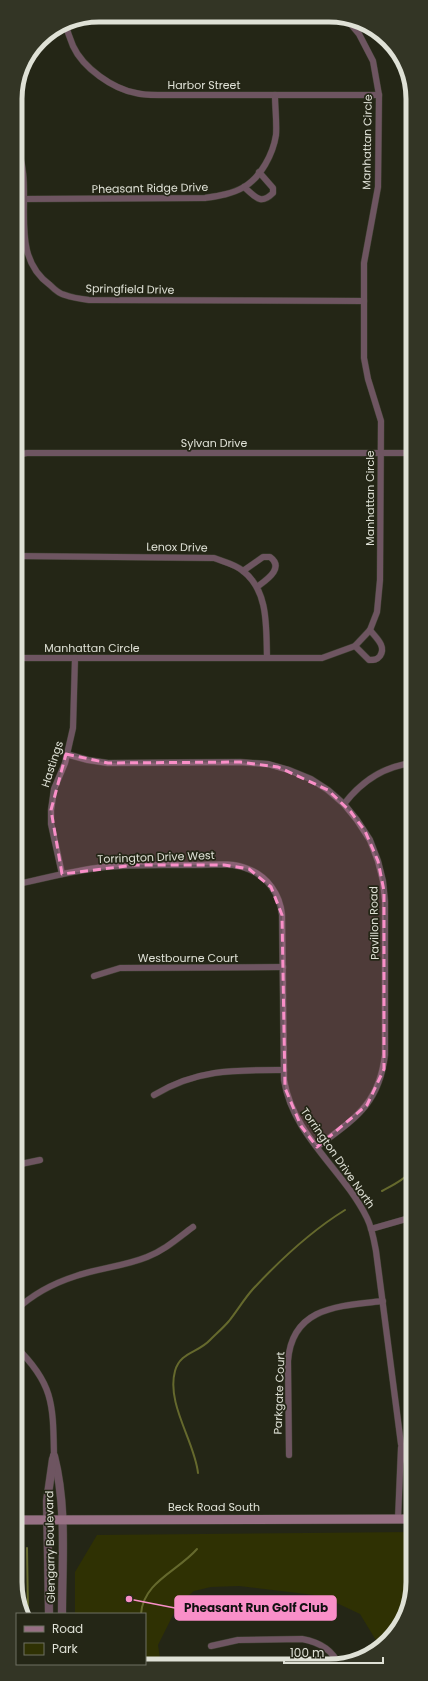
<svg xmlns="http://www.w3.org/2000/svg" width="428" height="1681" font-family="Poppins,sans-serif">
	<rect width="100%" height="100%" fill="#242616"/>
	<path fill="#2f3103" d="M413,1532v55l-19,45 -17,10 -17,-28 -38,-18 -83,-10 -28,1 -17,4 -15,12 -21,42 3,20 -79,-1h63v-50h-70v-42l22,-37z"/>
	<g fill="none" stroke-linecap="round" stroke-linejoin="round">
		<g stroke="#65692d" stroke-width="2">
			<path d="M382,1191c11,-6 24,-12 31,-23"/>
			<path d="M198,1473c-3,-31 -32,-69 -23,-102 5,-19 23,-18 35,-31 6,-6 13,-12 19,-19 8,-10 15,-22 24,-32 27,-29 58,-58 92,-79"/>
			<path d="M27,1548l1,66"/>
			<path d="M141,1614c2,-32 37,-43 56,-65"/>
			<path d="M145,1660l1,5"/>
		</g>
		<g stroke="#3e4031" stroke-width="7">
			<g id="minor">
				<path d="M65,22c2,8 5,17 8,24 10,22 40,43 63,47 7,2 15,2 22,2h221"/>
				<path d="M15,144c23,44 -11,108 35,141 4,4 9,9 15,10 8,3 16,4 24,5l275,1"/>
				<path d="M244,187c11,9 16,19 29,6v-5l-14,-16"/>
				<path d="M24,199l181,-1c13,-2 27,-4 39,-11 17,-10 29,-33 32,-52 1,-13 -1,-27 -1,-40"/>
				<path d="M15,455l12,-2h385"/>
				<path d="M15,556l199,2c10,4 21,6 29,13 26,20 23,57 24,86"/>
				<path d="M243,571l20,-14h7c15,11 -4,23 -13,30"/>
				<path d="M355,646l14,14c5,0 8,0 11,-4 7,-10 -5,-19 -10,-26"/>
				<path d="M15,658h307l33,-12 15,-16 7,-18 3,-32 1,-159 -13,-42 -4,-21v-95l14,-76 1,-92 -6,-34 -14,-27 -10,-12 -7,-5"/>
				<path d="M66,754l22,6 20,3 132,-1 28,2 21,6 22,9 17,11 16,14 13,16 13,20 8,21 5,20 2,20v154c-6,50 -31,64 -68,92"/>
				<path d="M344,804c17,-22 40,-38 69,-41"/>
				<path d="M62,874l-11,-50v-14l3,-21 11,-26 8,-35 2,-70"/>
				<path d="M15,885c30,-7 60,-15 90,-18 29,-3 59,-2 88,-2 18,0 38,-3 55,4 19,7 32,25 34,46l2,165c9,56 59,89 83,138 5,10 7,22 9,33l25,193 9,29 3,46"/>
				<path d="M94,976l26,-8 163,-1"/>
				<path d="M154,1095c43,-26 81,-25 130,-25"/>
				<path d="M16,1165l24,-5"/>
				<path d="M371,1229l42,-12"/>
				<path d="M16,1310c17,-16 38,-27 60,-34 24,-8 49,-10 71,-19 18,-7 31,-19 46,-30"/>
				<path d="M16,1347c38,37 37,58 38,109"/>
				<path d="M289,1455l-1,-94c4,-55 52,-55 95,-60"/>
				<path d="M398,1519l3,-71"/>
				<path d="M211,1646l27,-6 64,-1c17,3 30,10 37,26"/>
			</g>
		</g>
		<g stroke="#3e4031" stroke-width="9">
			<g id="tertiary">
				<path d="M54,1456c13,51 8,105 8,158"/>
				<path d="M49,1614l-2,-113 6,-42"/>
			</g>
		</g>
		<g stroke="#3e4031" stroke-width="10">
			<path id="secondary" d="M16,1520l397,-1"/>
		</g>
		<use href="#minor" stroke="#6e5561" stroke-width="6"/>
		<use href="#tertiary" stroke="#6e5561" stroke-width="8"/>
		<use href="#secondary" stroke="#977084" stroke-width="9"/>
	</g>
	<path fill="#f98fc8" fill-opacity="0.2" stroke="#f98fc8" stroke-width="3" stroke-dasharray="8 5" stroke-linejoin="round" d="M66,754l42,9 132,-1 38,5 50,23 23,22 14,19 13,30 6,30v178l-17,36 -50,42 -16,-21 -16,-38 -3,-173 -11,-28 -22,-18 -25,-4h-89l-73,9 -11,-64z"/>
	<g text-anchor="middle" stroke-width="3.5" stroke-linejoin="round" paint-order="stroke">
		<g font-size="11" fill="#dfe1d6" stroke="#242616">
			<text x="204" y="89">Harbor Street</text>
			<text transform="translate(367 142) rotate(-89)" y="4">Manhattan Circle</text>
			<text transform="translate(150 188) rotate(-1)" y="4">Pheasant Ridge Drive</text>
			<text transform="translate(130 289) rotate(1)" y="4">Springfield Drive</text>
			<text x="214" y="447">Sylvan Drive</text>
			<text transform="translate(370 498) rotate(-90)" y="4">Manhattan Circle</text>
			<text transform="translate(177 547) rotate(1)" y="4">Lenox Drive</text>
			<text x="92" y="652">Manhattan Circle</text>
			<text transform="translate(52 764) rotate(-72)" y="4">Hastings</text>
			<text transform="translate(156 857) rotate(-2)" y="4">Torrington Drive West</text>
			<text transform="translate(374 923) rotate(-91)" y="4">Pavillon Road</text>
			<text x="188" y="962">Westbourne Court</text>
			<text transform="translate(338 1158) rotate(55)" y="4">Torrington Drive North</text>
			<text transform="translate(279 1393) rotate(-88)" y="4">Parkgate Court</text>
			<text x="214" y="1511">Beck Road South</text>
			<text transform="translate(50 1547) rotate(-91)" y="4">Glengarry Boulevard</text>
		</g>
	</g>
	<path d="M0 0H428V1681H0ZM99 22H329A77 77 0 0 1 406 99V1582A77 77 0 0 1 329 1659H99A77 77 0 0 1 22 1582V99A77 77 0 0 1 99 22Z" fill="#333525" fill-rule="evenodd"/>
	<path fill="none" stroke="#dfe1d6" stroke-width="5" d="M99 22H329A77 77 0 0 1 406 99V1582A77 77 0 0 1 329 1659H99A77 77 0 0 1 22 1582V99A77 77 0 0 1 99 22Z"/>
	<path fill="none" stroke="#f98fc8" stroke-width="1.5" d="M129 1599L175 1608"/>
	<circle fill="#f98fc8" stroke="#242616" stroke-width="1.5" cx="129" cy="1599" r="4"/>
	<rect fill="#f98fc8" stroke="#f98fc8" stroke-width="1.5" x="175" y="1596" width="161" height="24" rx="4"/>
	<g font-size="12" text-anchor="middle" font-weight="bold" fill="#111">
		<text x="256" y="1612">Pheasant Run Golf Club</text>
	</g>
	<rect x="16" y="1613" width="130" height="52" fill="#242616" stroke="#6f7163"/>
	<rect x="24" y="1626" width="20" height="6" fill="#977084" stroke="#6f7163"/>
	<text x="52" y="1633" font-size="12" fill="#dfe1d6">Road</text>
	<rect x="24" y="1643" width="20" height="12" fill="#2f3103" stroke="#6f7163"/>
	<text x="52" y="1653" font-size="12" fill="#dfe1d6">Park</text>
	<path d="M284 1657v6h99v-6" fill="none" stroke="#dfe1d6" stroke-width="2"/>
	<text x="290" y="1657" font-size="12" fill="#dfe1d6" stroke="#242616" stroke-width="3" paint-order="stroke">100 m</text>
</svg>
